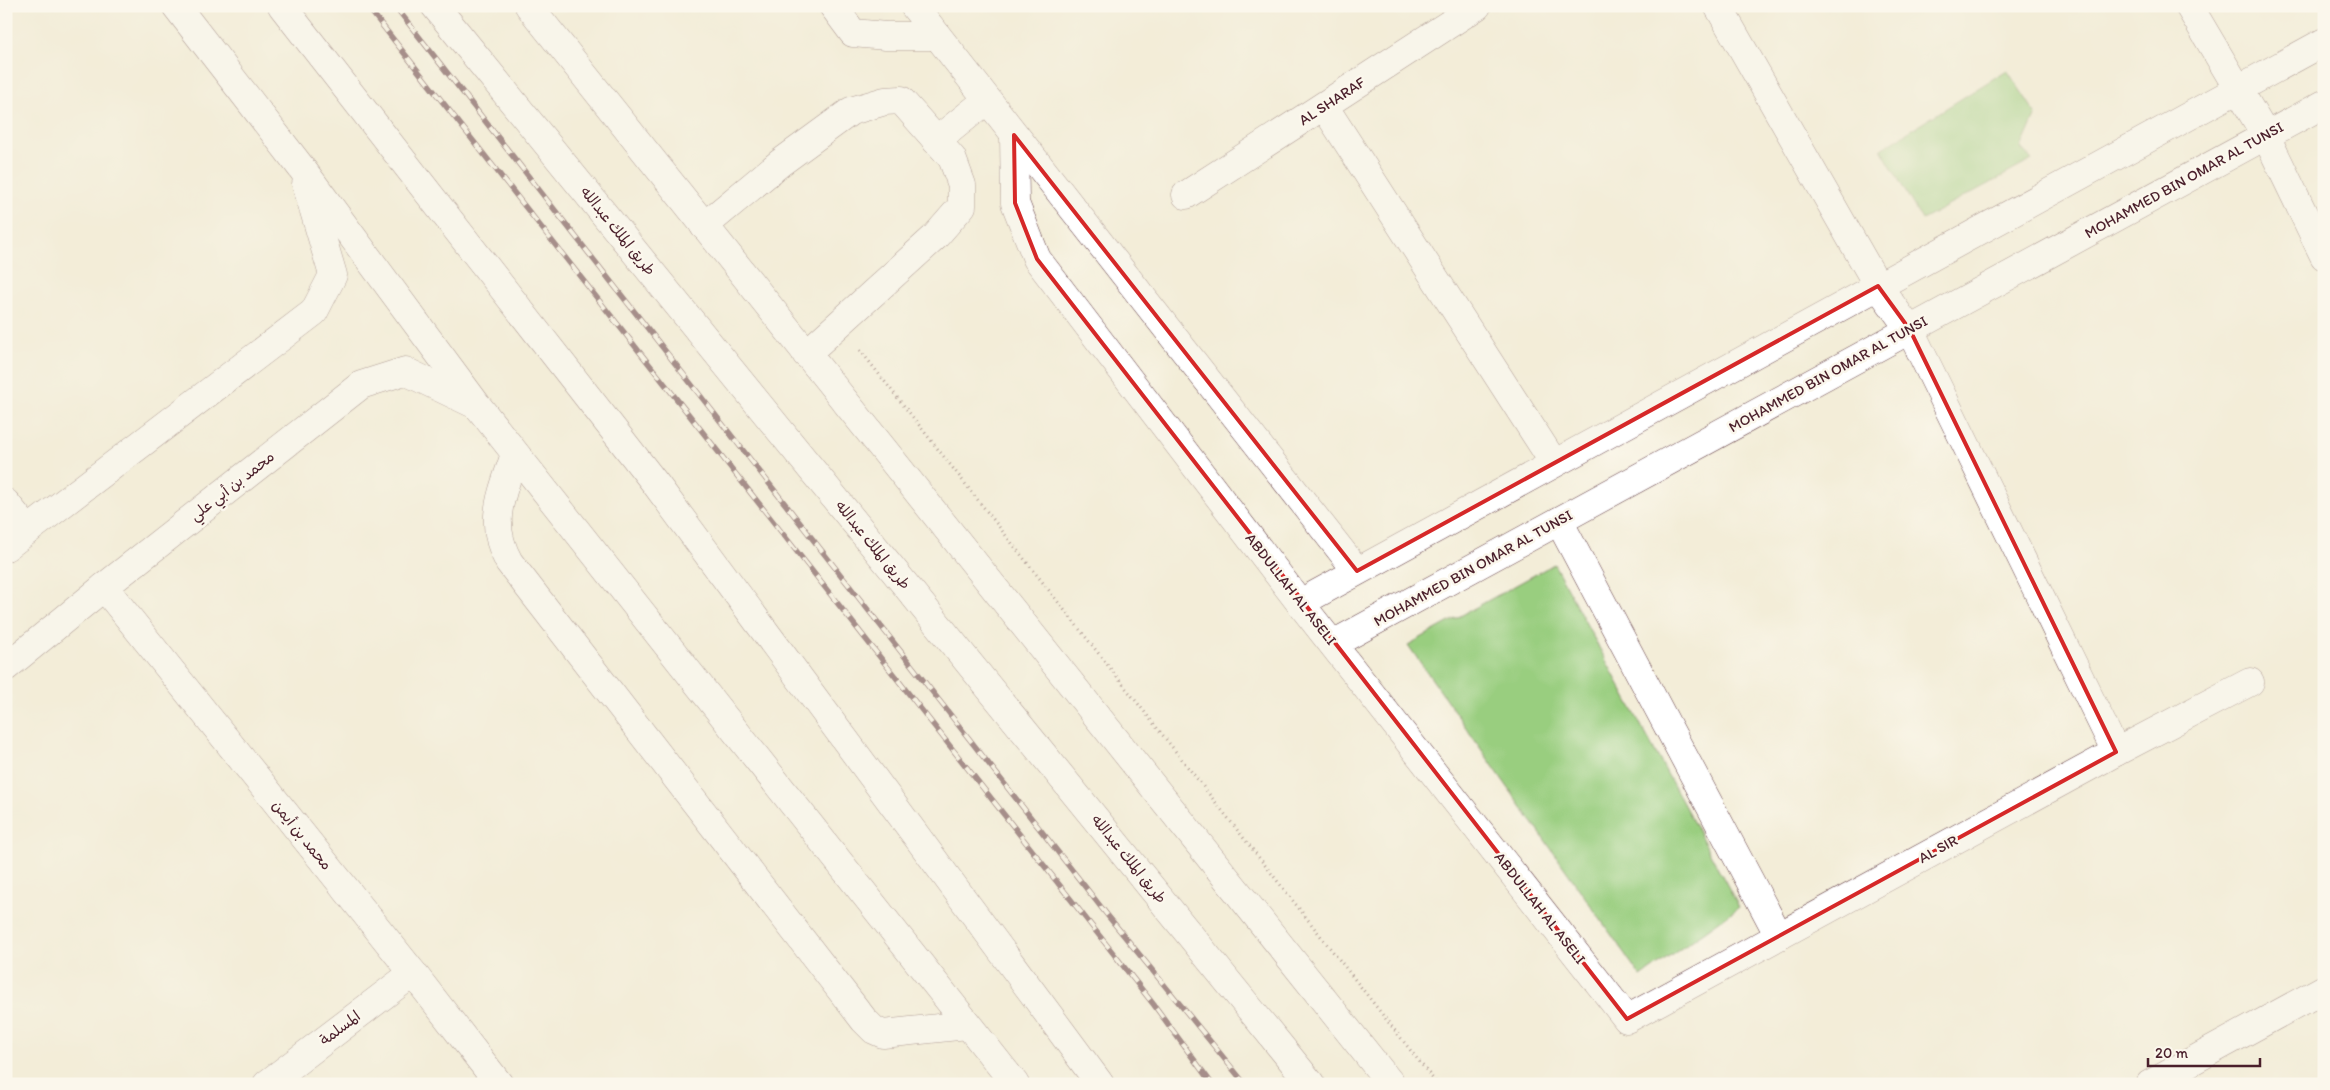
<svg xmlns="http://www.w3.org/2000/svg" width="2330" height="1090" font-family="Itim,'Playpen Sans Arabic',sans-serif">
	<rect width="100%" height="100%" fill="#fbf7ec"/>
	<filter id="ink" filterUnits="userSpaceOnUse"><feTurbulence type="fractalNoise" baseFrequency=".02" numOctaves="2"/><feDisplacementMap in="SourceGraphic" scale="10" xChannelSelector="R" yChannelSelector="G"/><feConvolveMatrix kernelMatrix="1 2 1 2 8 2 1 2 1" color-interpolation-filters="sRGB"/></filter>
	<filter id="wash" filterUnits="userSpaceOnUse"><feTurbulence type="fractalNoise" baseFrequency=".0096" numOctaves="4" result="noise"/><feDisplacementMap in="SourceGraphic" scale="20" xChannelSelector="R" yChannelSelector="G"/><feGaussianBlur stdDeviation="1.12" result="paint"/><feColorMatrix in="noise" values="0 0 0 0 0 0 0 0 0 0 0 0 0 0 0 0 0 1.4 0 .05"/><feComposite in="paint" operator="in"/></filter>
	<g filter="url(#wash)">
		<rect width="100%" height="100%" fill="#f3edd8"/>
		<g fill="#99ce7f" stroke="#727655">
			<path d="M2007,70l29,44 -15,34 11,12 -110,60 -41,-71z"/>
			<path d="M1554,564l185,343 -98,70 -233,-332z"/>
		</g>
	</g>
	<g filter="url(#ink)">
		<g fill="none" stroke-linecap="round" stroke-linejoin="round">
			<g stroke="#633e45" stroke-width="29">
				<g id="minor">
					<path d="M176,6l124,160 177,239 538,679"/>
					<path d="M529,6l862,1078"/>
					<path d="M833,6l20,27 33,3h51"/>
					<path d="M914,6l443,565"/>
					<path d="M1718,6l160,280 32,44 206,422"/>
					<path d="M2189,6l77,130 58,120"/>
					<path d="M1324,106l230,357"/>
					<path d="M1014,135l1,68 22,56 263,344 327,416 489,-267 134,-70"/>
					<path d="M936,141l51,-41"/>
					<path d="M1186,195l291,-189"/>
					<path d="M704,226l76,-63 71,-52 34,-10 16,-1 51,58 10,27v21l-27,31 -129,117"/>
					<path d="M515,454c-13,40 -28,68 -6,108l355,458 10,10 9,4 84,-9"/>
					<path d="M6,503l22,27"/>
					<path d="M1559,521l220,415"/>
					<path d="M6,547l308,-235 19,-37 -27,-91"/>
					<path d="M104,587l309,386 86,111"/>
					<path d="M1300,603l1024,-561"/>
					<path d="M1333,644l991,-540"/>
					<path d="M6,667l98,-80 257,-202 44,-14 69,33"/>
					<path d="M267,1084l146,-111"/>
					<path d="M2150,1084l174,-95"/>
				</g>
			</g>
			<g stroke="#633e45" stroke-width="29">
				<g id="highway">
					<path d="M282,6l373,477 445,601"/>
					<path d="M435,6l876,1078"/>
				</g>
			</g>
			<path stroke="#633e45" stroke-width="3" stroke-dasharray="1 4" stroke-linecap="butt" d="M860,350l577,734"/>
			<use href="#minor" stroke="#fff" stroke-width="28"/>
			<use href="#highway" stroke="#fff" stroke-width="28"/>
			<g stroke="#4a1f2b" stroke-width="5.5">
				<g id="rail">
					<path d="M367,6l787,999 58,79"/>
					<path d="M395,6l713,910 137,168"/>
				</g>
			</g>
			<use href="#rail" stroke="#fbf7ec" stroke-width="4" stroke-dasharray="11" stroke-linecap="butt"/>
		</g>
	</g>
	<path d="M0 0H2330V1090H0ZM1014,135l343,436 521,-285 32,44 206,422 -489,267 -590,-760 -22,-56z" fill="#f3edd8" fill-opacity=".55" fill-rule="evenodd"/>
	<path fill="none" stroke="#d62828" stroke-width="4" stroke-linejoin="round" d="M1014,135l343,436 521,-285 32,44 206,422 -489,267 -590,-760 -22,-56z"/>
	<g text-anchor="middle" stroke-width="5" stroke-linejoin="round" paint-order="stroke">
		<g font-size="15" fill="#4a1f2b" stroke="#fbf7ec">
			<text transform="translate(1332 101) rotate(-33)" y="5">AL SHARAF</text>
			<text transform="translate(2184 180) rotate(-29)" y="5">MOHAMMED BIN OMAR AL TUNSI</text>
			<text transform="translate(618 231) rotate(51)" y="5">طريق الملك عبدالله</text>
			<text transform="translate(1828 374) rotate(-29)" y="5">MOHAMMED BIN OMAR AL TUNSI</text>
			<text transform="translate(232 486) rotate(-38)" y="5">محمد بن أبي علي</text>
			<text transform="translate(873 545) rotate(51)" y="5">طريق الملك عبدالله</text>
			<text transform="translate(1473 568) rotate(-29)" y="5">MOHAMMED BIN OMAR AL TUNSI</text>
			<text transform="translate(1291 589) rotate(52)" y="5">ABDULLAH AL ASELI</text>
			<text transform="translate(302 835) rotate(51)" y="5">محمد بن أيمن</text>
			<text transform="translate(1938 849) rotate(-29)" y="5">AL SIR</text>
			<text transform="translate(1129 859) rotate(51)" y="5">طريق الملك عبدالله</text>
			<text transform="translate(1540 908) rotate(52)" y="5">ABDULLAH AL ASELI</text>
			<text transform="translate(340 1028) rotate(-37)" y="5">المسلمة</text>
		</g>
	</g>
	<rect width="2330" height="1090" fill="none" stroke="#fbf7ec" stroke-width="25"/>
	<path d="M2148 1058v8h112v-8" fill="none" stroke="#4a1f2b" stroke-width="2.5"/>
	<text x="2155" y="1058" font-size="15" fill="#4a1f2b" stroke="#fbf7ec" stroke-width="4" paint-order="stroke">20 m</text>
</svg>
